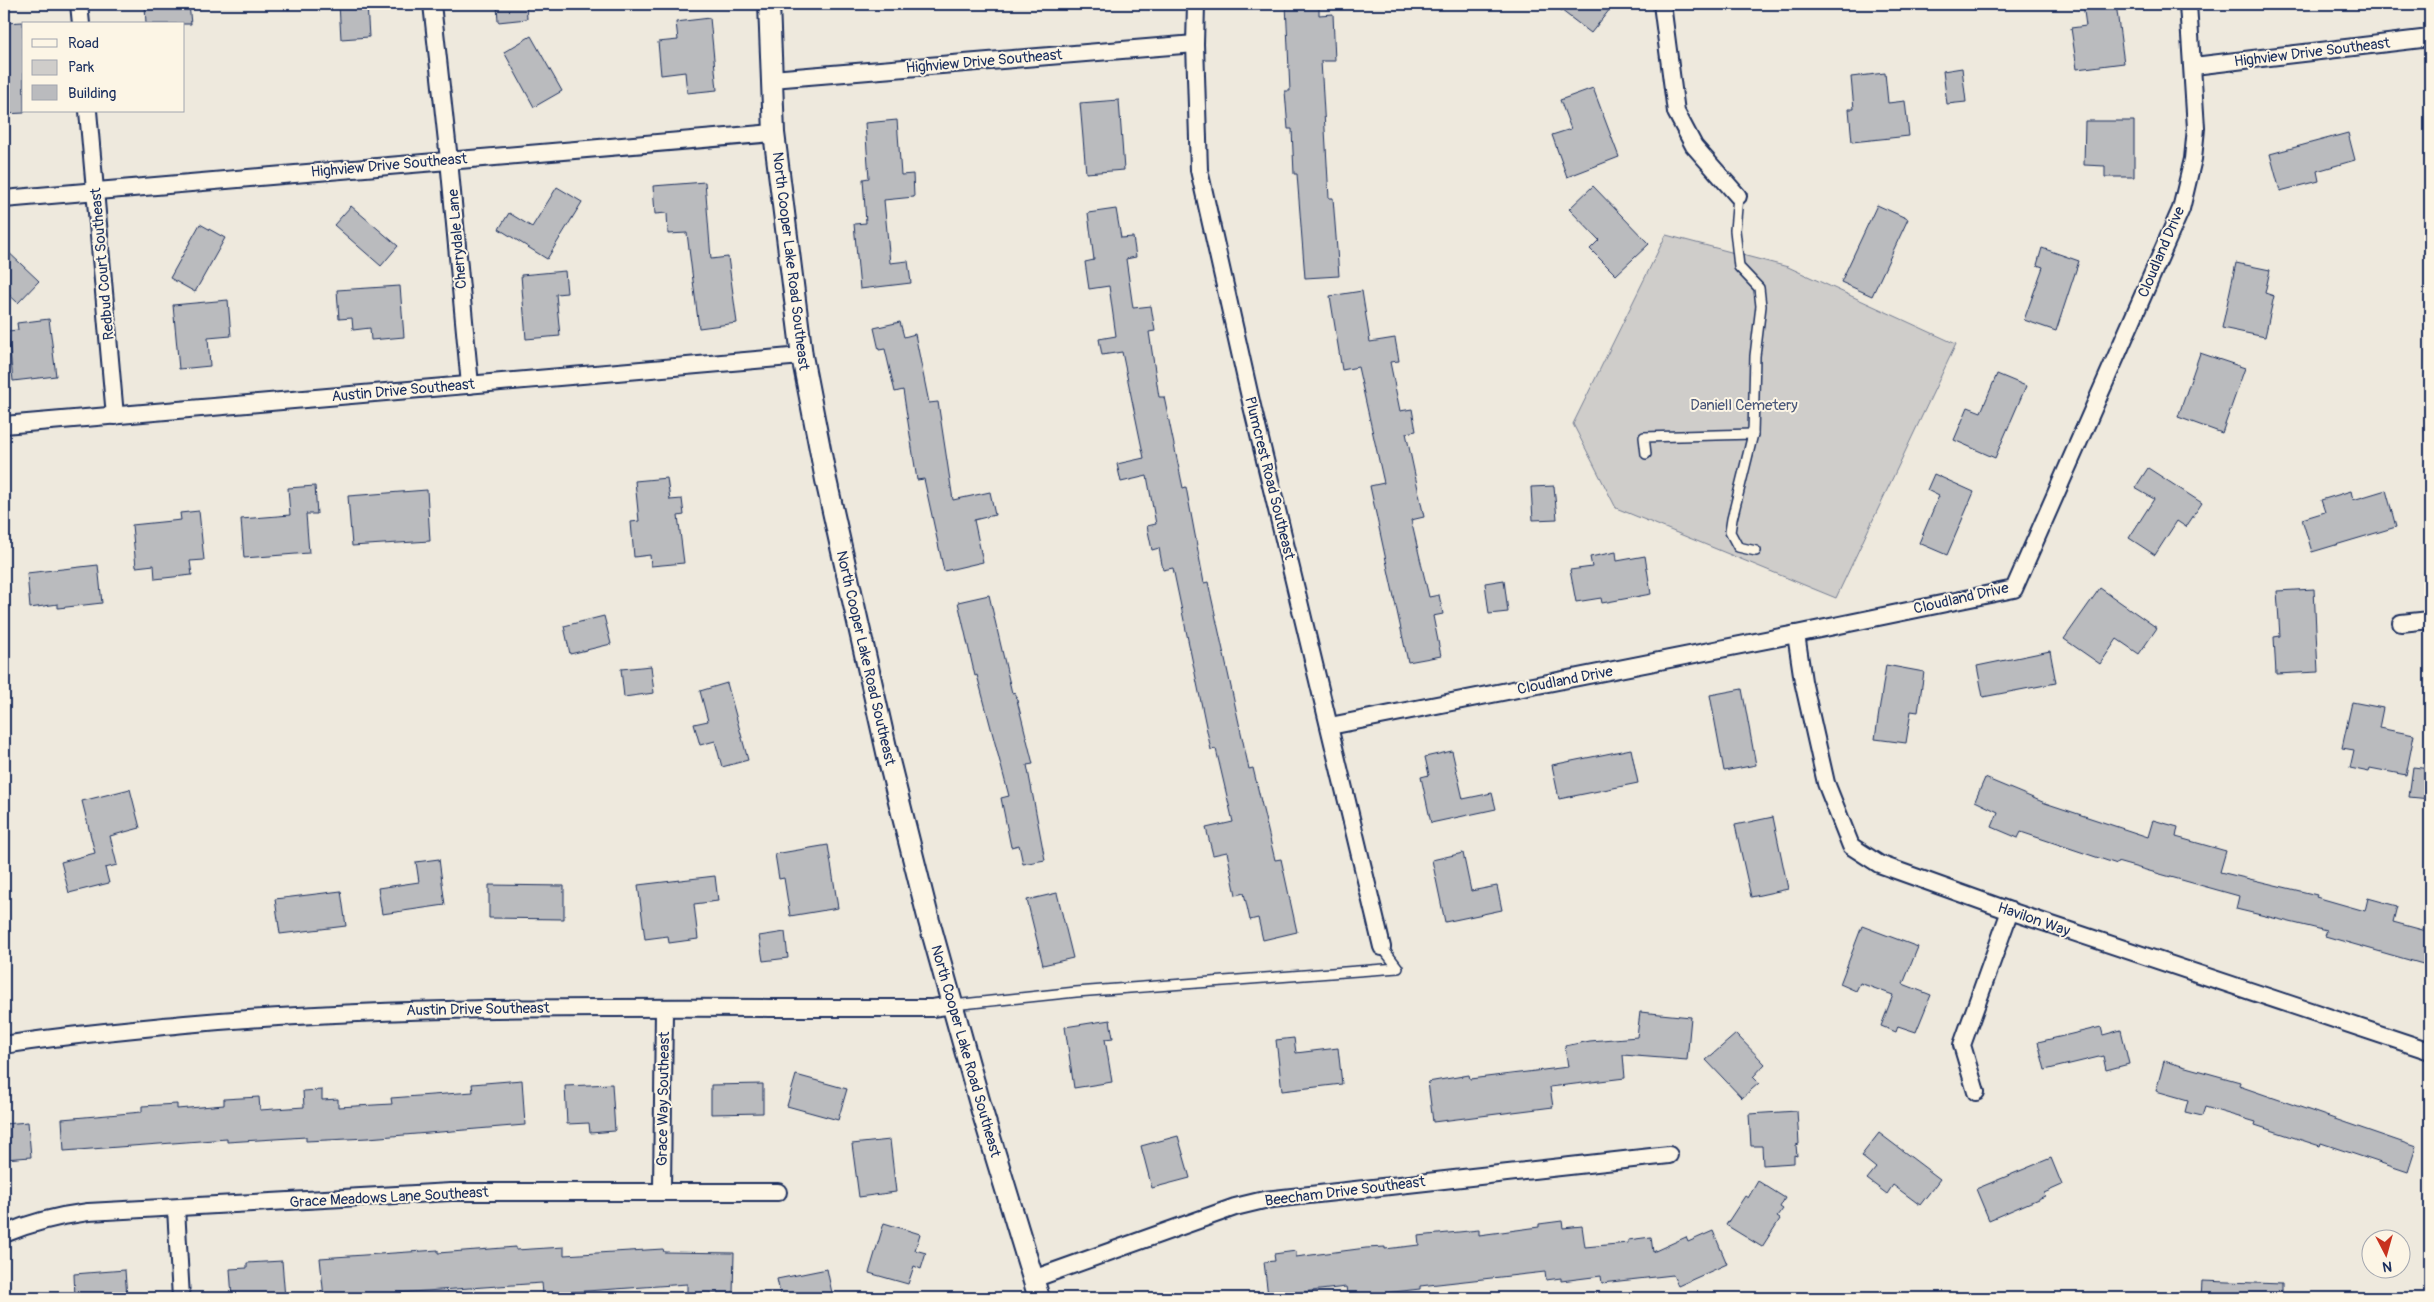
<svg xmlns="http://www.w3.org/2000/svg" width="2434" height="1302" font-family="Pangolin,sans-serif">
	<rect width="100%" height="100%" fill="#eee9dd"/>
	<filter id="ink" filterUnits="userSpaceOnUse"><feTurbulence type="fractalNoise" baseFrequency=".02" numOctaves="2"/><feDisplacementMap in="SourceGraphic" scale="10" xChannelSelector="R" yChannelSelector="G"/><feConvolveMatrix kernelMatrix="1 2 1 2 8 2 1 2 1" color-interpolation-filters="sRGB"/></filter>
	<g filter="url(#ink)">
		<path fill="#cfcdca" stroke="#757e94" d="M1666,235l122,32 168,77 -120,254 -220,-90 -43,-84z"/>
		<g fill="#babbbe" stroke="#1b2f5e">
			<path d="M145,4h44l2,20h-45z"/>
			<path d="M339,4h28l2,33 -28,2z"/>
			<path d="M497,4h29l1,15 -29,3z"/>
			<path d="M1286,4h33v11l14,-1 2,47h-14l8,137h4l6,78 -34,2 -8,-104h-3l-2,-45h-4l-3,-38h5z"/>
			<path d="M1553,4h61l-23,29z"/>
			<path d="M2083,4h33l8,59 -47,6 -6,-41 15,-2z"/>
			<path d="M710,18l7,72 -30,3 -2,-21 -24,3 -3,-33 20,-2 -2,-18z"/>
			<path d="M23,22l1,91 -20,1v-91z"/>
			<path d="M531,36l31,55 -28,16 -30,-55z"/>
			<path d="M1962,68l4,34 -19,2 -4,-33z"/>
			<path d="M1885,73l3,30 17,-2 4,35 -57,6 -3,-33h5l-3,-32z"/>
			<path d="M1593,88l26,69 -52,20 -15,-42 19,-6 -11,-29z"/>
			<path d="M1119,100l5,70 -38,3 -6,-70z"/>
			<path d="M897,120l4,55 12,-1 1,23 -30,3 6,63 18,-2 3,22 -51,6 -6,-65 12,-1 -3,-44 6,-1 -4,-55z"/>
			<path d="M2085,121h49v56h-29v-11l-21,-1z"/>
			<path d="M2348,133l7,27 -38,11 2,10 -39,10 -10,-37z"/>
			<path d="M705,182l6,77 17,-2 9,66 -38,5 -12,-95 -19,1 -1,-21 -12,1 -2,-28z"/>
			<path d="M1593,186l56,58 -33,31 -26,-26 9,-9 -30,-31z"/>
			<path d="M557,187l25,15 -35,57 -48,-30 10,-16 23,14z"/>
			<path d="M1877,205l31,14 -36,77 -31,-14z"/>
			<path d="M351,206l47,40 -17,20 -47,-41z"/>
			<path d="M1116,209l5,29 12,-1 3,20 -10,2 7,49 18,-2 4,25 -6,1 10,65h5l19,91 3,-1 18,96 4,-1 41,187 4,-1 22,92 6,-1 16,73 -34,8 -5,-22 -8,2 -6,-27 -8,2 -9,-43 -14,3 -7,-27 27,-6 -17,-73 -5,1 -38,-182 -10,2 -4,-22 -7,2 -5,-24 9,-2 -9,-48 -26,6 -4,-18 27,-6 -22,-106 -20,3 -3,-16 17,-3 -7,-50 -20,3 -4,-27 9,-2 -6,-47z"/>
			<path d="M200,224l25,14 -30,54 -25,-14z"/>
			<path d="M4,248l35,33 -21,22 -14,-13z"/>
			<path d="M2042,248l37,13 -23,70 -32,-11 19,-53 -6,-2z"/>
			<path d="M2236,263l34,7 -5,23 9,3 -9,41 -43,-9z"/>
			<path d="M565,271l2,22 -11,1 4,42 -34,3 -5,-64z"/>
			<path d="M400,286l4,51 -33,3 -1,-12 -17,2 -1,-12 -13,1 -2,-29z"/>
			<path d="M1362,291l8,51 25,-4 4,23 -9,1 10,49 12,-2 4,22 -10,2 18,84 -13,3 18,77 10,-2 4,19 -10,2 8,40 -33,6 -38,-176 14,-3 -26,-116 -16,3 -12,-74z"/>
			<path d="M228,300l3,36 -23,2 2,28 -31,3 -6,-64z"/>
			<path d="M49,319l7,57 -43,5 -5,-50 10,-1 -1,-7z"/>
			<path d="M900,322l4,15 11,-3 14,69 9,-1 15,98 37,-8 5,23 -21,5 9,42 -39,9 -20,-92 -7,1 -14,-90 -8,2 -10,-43 -6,1 -5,-22z"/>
			<path d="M2200,353l45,15 -23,65 -44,-16z"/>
			<path d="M1997,374l29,12 -31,72 -41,-18 14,-33 13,5z"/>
			<path d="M2148,468l54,35 -16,24 -9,-6 -22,34 -26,-17 25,-39 -19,-11z"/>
			<path d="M1934,474l40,18 -27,63 -28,-12 20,-47 -12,-6z"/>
			<path d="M667,478l3,22 12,-1 2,16 -6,1 6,47 -33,3 -1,-11 -16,2 -3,-35 8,-1 -4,-40z"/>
			<path d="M315,486l2,28h-11l3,39 -65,5 -3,-39 49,-4 -2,-27z"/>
			<path d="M1554,486l3,33 -24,1 -2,-33z"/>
			<path d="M427,490l3,51 -78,5 -4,-50z"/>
			<path d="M2386,490l10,37 -84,25 -10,-33 23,-7 -4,-12 30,-9 2,9z"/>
			<path d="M199,511l5,49 -14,1 2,14 -37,4 -1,-14 -18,2 -4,-42 49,-5 -1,-7z"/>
			<path d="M1616,552l1,9 28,-5 6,38 -49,9 -1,-5 -25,4 -6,-32 22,-3 -2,-10z"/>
			<path d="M98,565l4,38 -44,5v-4l-28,4 -3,-35z"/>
			<path d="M1504,580l4,32 -19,2 -4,-31z"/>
			<path d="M2100,588l57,40 -18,26 -22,-15 -17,25 -36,-25z"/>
			<path d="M2314,589l4,83 -42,2 -2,-37 6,-1 -3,-45z"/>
			<path d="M989,595l23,98 3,-1 18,72 -6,1 18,95 -22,4 -4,-19 -8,2 -10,-49 8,-2 -32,-121 -2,1 -17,-74z"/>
			<path d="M604,616l7,28 -41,10 -6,-28z"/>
			<path d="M2050,651l6,32 -73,14 -6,-31z"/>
			<path d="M1886,665l38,7 -6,40 -7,-1 -5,32 -31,-4z"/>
			<path d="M651,666l3,27 -30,4 -3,-28z"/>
			<path d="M727,683l21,77 -26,7 -7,-26 -15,4 -6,-21 14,-3 -8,-30z"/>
			<path d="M1742,689l14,76 -32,6 -14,-76z"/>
			<path d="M2352,702l31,6 -4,20 35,7 -8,40 -36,-7 -1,4 -19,-4 4,-18 -12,-2z"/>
			<path d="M1631,749l7,34 -79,16 -7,-34z"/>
			<path d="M1452,751l11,48 29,-6 4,16 -65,14 -10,-46 8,-2 -4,-18z"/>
			<path d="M2413,767l17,2v30l-21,-2z"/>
			<path d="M1985,778l60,25 103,34 5,-17 25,7 -2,10 50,14 -6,21 97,23 -1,2 49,14 3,-13 29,8 -4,16 37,10v34l-105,-30 2,-5 -91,-22 3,-13 -122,-34v2l-96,-32 -3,6 -26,-11 6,-15 -23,-11z"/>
			<path d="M130,789l10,39 -30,8 7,29 -12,3 4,15 -40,10 -8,-31 34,-9 -13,-52z"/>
			<path d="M1773,817l15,72 -37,8 -16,-72z"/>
			<path d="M828,845l10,63 -48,8 -6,-38 -5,1 -4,-25z"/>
			<path d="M1463,853l8,38 26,-5 5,24 -57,12 -13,-62z"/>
			<path d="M439,859l6,46 -63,9 -4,-26 41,-6 -3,-20z"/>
			<path d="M715,876l3,25 -24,3 4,35 -29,4 -1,-7 -23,3 -7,-54z"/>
			<path d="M489,885l75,1v33l-75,-1z"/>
			<path d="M341,891l5,35 -66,8 -5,-35z"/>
			<path d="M1057,893l16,65 -30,7 -16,-65z"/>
			<path d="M1862,926l56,21 -15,37 28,11 -15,37 -18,-6 -2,6 -15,-6 12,-31 -33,-12 -4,8 -16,-7z"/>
			<path d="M785,932l3,26 -25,3 -4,-25z"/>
			<path d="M1640,1012l51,5 -4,43 -64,-5 2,23 -75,9 3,20 -120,15 -5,-40 41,-7 1,4 98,-12 -3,-21 25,-5 47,-4z"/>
			<path d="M1110,1020l3,18 -8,1 7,43 -38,6 -9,-61z"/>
			<path d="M2101,1027l2,8 18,-5 8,34 -23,6 -3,-14 -58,14 -7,-28z"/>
			<path d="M1736,1034l29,30 -12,13 6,6 -17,15 -36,-38z"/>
			<path d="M1294,1038l2,15 42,-5 4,36 -60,7 -6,-51z"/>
			<path d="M2164,1061l76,21 -1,4 177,61 -8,25 -87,-29 -1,3 -65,-21 1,-3 -51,-15 -3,9 -17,-4 3,-12 -32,-9z"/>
			<path d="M796,1075l51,14 -9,31 -51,-14z"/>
			<path d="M522,1080l3,45 -157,13 -62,3v-4l-79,5v-3l-163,12 -2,-32 80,-7v-6l35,-2v5l47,-4v-6l35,-2 1,13 44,-3 -1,-16 19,-1v10l16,-1v8l54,-3 -1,-6 82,-6 -1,-8z"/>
			<path d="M612,1084l3,47 -25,2 -1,-10 -22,1 -2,-38z"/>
			<path d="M763,1084v29l-52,1v-29z"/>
			<path d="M1797,1111l2,33 -3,1 1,11 -3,-1v8l-31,2 -1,-19h-11l-2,-32z"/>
			<path d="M28,1122l3,35 -27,2v-35z"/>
			<path d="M1879,1133l61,46 -20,26 -27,-20 -6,9 -20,-15 9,-11 -15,-12z"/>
			<path d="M1178,1136l12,42 -38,10 -11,-42z"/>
			<path d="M890,1140l6,52 -37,5 -7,-53z"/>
			<path d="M2051,1158l11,27 -18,8 1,3 -56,24 -13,-31z"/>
			<path d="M1758,1181l27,17 -5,9 3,2 -6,8 3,2 -18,28 -36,-22 19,-29 3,2z"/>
			<path d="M1562,1221l1,7 19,-2 3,21 43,-4v-3l23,-3 2,15 33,-15 2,5 25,-11 14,33 -49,22 -5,-11 -71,8 -1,-7 -40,5v-3l-15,2 -1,-8 -125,14v3l-44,5 1,4h-29l-2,-11 -78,9 -4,-34 11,-1 -1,-7 22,-3v6l70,-9 19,-1v2l34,-4 -1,-9 61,-6v5l60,-8v-3z"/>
			<path d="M884,1223l36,11 -5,16 11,3 -5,16 -7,-3 -6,18 -39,-11z"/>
			<path d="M516,1247v3l48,-3v8l99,-6 1,3 70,1 -1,41h-46v-10l-144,10 -1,-11 -218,15 -4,-40 118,-8v3z"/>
			<path d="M282,1261l3,37h-53l-2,-29 17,-1v-5z"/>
			<path d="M827,1269l6,29h-52l-4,-19z"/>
			<path d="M125,1270l2,28h-52l-1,-24z"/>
			<path d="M2202,1281l80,3v14h-81z"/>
		</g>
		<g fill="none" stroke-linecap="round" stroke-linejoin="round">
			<g stroke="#1b2f5e" stroke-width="12">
				<g id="service">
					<path d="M1738,196l-3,34 4,37 20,21 2,18 -6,50 -2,78 -21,85 -2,13 8,15 18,4"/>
					<path d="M1646,454l-2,-17 109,-3"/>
					<path d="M953,1005l123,-13 322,-24 -16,-21"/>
				</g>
			</g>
			<g stroke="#1b2f5e" stroke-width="20">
				<g id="minor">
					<path d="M79,4l2,20"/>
					<path d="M432,4l17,156 21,225"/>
					<path d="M1196,4l-1,40 4,126 53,236 130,541"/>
					<path d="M1662,4l14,108 18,34 44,50"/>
					<path d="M2194,66l236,-28"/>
					<path d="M772,79l423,-35"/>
					<path d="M88,111l27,305"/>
					<path d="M4,199l770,-66"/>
					<path d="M4,425l798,-69"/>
					<path d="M2401,623l29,-3"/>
					<path d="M1796,634l7,47 23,102 25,63 28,18 131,47 420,140"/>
					<path d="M1330,726l466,-92 218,-45 167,-380 12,-50 3,-31 -8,-124"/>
					<path d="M4,1045c60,-10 120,-15 181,-21 248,-22 498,-15 747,-16l21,-3"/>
					<path d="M1976,1092l-14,-47 48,-134"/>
					<path d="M662,1190l2,-181"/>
					<path d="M176,1208l5,90"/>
					<path d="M4,1234c28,-12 53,-18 84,-22l363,-20h327"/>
					<path d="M1033,1279l202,-72 29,-7 405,-45"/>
				</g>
			</g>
			<g stroke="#1b2f5e" stroke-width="24">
				<path id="tertiary" d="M769,4l5,129 28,223 24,124 63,281 40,160 53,190 57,187"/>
			</g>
			<use href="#service" stroke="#fcf5e5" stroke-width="9"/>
			<use href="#minor" stroke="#fcf5e5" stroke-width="16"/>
			<use href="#tertiary" stroke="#fcf5e5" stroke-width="20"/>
		</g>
	</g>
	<g text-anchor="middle" stroke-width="4" stroke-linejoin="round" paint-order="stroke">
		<g font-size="15" fill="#1b2f5e" stroke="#fcf5e5">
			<text transform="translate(2312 52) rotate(-7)" y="5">Highview Drive Southeast</text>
			<text transform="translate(984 61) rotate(-5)" y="5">Highview Drive Southeast</text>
			<text transform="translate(389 165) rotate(-5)" y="5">Highview Drive Southeast</text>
			<text transform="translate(457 239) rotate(-95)" y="5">Cherrydale Lane</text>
			<text transform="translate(2161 252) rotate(-67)" y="5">Cloudland Drive</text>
			<text transform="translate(791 261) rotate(83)" y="5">North Cooper Lake Road Southeast</text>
			<text transform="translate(102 264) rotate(-95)" y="5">Redbud Court Southeast</text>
			<text transform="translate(403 390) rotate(-5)" y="5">Austin Drive Southeast</text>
			<text transform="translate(1270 478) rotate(76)" y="5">Plumcrest Road Southeast</text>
			<text transform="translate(1961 598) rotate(-13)" y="5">Cloudland Drive</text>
			<text transform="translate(866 658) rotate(77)" y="5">North Cooper Lake Road Southeast</text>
			<text transform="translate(1565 680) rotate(-11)" y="5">Cloudland Drive</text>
			<text transform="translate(2034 919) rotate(19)" y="5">Havilon Way</text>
			<text transform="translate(478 1009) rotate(-1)" y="5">Austin Drive Southeast</text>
			<text transform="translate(966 1051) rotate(74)" y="5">North Cooper Lake Road Southeast</text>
			<text transform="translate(663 1099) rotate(-89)" y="5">Grace Way Southeast</text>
			<text transform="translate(1345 1191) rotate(-7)" y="5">Beecham Drive Southeast</text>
			<text transform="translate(389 1197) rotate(-3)" y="5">Grace Meadows Lane Southeast</text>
		</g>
		<g font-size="15" fill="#485679" stroke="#fcf5e5">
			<text x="1744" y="410">Daniell Cemetery</text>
		</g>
	</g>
	<rect width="2434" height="1302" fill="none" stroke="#fcf5e5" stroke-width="20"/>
	<rect x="10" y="10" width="2414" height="1282" fill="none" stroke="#1b2f5e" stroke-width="2" filter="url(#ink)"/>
	<rect x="22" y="22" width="162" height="90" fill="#fcf5e5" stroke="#a2a6af"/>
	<rect x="32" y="39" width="25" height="8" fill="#fcf5e5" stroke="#a2a6af"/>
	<text x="68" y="48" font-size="15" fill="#1b2f5e">Road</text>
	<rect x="32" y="60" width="25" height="15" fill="#cfcdca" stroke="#a2a6af"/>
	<text x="68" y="72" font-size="15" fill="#1b2f5e">Park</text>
	<rect x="32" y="85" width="25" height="15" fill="#babbbe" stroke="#a2a6af"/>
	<text x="68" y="98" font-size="15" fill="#1b2f5e">Building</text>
	<g transform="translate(2386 1254) rotate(174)"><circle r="24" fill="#fcf5e5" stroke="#a2a6af"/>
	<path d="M0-4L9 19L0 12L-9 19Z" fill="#c8321e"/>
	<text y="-8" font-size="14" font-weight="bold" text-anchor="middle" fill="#1b2f5e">N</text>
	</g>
</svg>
